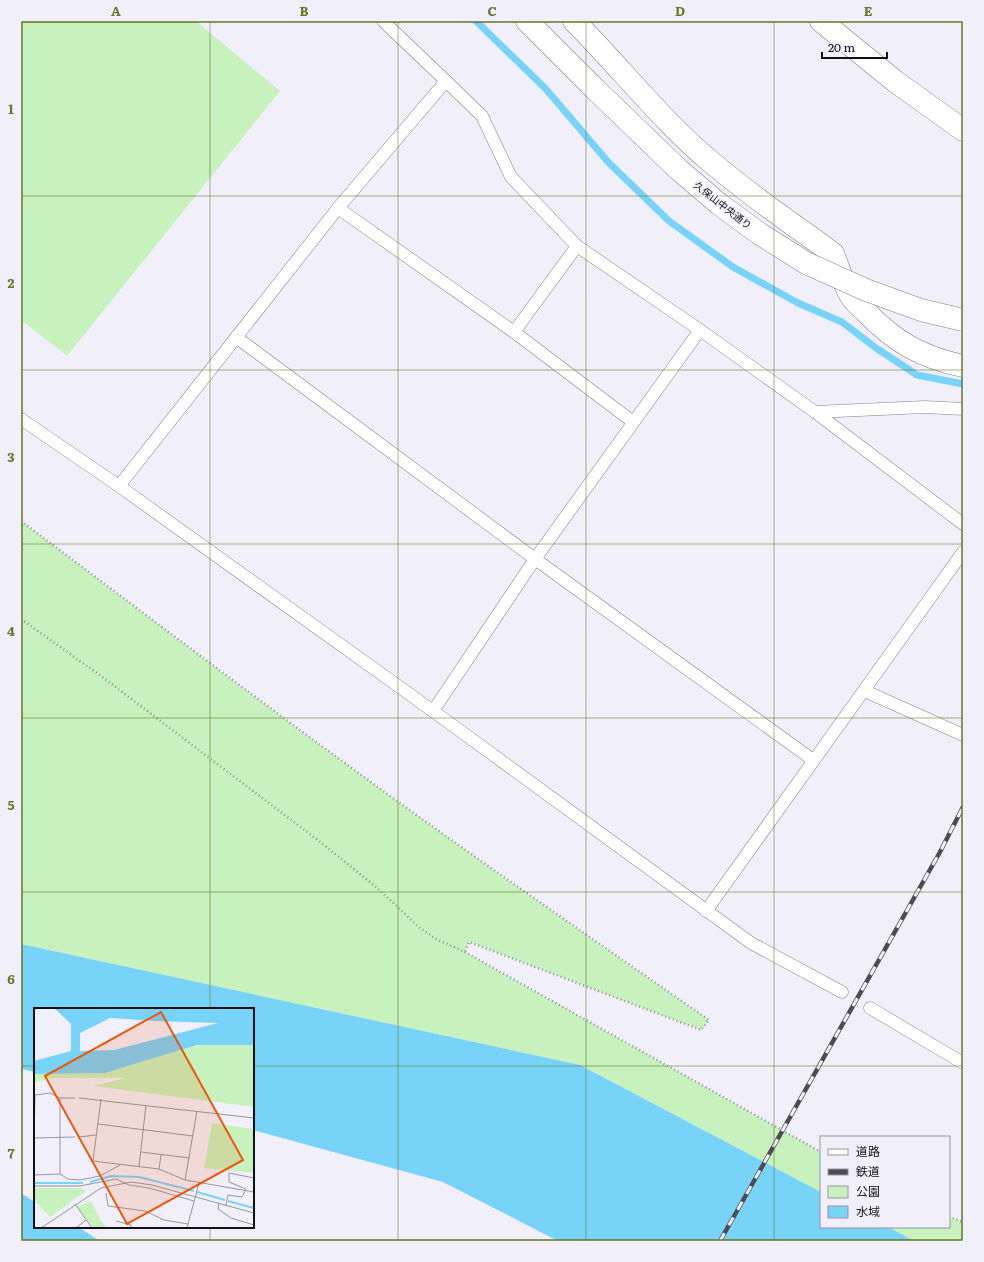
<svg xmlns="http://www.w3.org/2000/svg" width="984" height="1262" font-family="Literata,'Noto Sans JP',serif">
	<rect width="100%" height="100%" fill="#f1f0fa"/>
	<g fill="#c7f2bd">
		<path d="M21,21h175l84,70 -213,265 -46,-36z"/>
		<path d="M21,521c133,100 266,201 401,298 95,68 191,135 287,201l-8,10 -232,-88 -4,10 356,200v40l-241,-127 -559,-121z"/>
		<path d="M949,1217l14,5v19h-49l-26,-14h61z"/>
	</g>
	<g fill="#78d3f8">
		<path d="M21,944l559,121 241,127v35h67l26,14h-356l-115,-59 -190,-52v-121h-218v63l-14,-3z"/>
		<path d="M21,1193l14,9v25h43l22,14h-79z"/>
	</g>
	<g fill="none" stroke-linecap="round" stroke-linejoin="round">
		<path stroke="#78d3f8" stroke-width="7" d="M476,21l69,67 64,75 60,58 64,46 65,36 44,19 34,26 41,27 46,9"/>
		<g stroke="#818089" stroke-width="13">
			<g id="lane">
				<path d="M383,21l63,60"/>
				<path d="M338,208l176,124 119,90"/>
				<path d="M514,332l63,-86"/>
				<path d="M236,337l299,222 278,201"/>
				<path d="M815,412l110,-5 38,2"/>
				<path d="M21,419l98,67 314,225 318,232 91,49"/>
				<path d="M119,486l219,-278 108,-127 36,35 29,61 66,69 123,84 115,82 148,112"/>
				<path d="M865,691l98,44"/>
				<path d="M433,711l102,-152 165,-229"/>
				<path d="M706,911c85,-120 172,-239 257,-359"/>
				<path d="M870,1008l93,55"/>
			</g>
		</g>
		<g stroke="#818089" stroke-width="23">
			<g id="street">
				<path d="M574,21c46,46 87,99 137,141 23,19 46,37 70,54 17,13 35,24 52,38"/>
				<path d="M821,21l75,61 67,48"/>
			</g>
		</g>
		<g stroke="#818089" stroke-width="23">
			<g id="secondary">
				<path d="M527,21l65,65"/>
				<path d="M833,254c5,12 11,31 18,42 3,6 10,11 15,16 29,30 55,45 97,54"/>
			</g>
		</g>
		<g stroke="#908f96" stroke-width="2.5" stroke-dasharray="1 3" stroke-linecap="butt">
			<path d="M21,521c133,100 266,201 401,298 95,68 191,134 287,201l-8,10 -232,-88 -4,10"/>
			<path d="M21,619l80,57 218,165 56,45 45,42 16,11 29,13 356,200"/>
			<path d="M949,1217l14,5"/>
		</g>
		<use href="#lane" stroke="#fff" stroke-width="12"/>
		<use href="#street" stroke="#fff" stroke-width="22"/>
		<use href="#secondary" stroke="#fff" stroke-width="22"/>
		<g stroke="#4d4c52" stroke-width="4.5">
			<path id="rail" d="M720,1241l220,-389 23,-45"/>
		</g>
		<use href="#rail" stroke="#f1f0fa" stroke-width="3" stroke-dasharray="9" stroke-linecap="butt"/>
		<g stroke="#818089" stroke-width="23" stroke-linecap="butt">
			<path id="secondary-bridge" d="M592,86l86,83 41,35 41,30 46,29 60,27 55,20 42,10"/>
		</g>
		<use href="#secondary-bridge" stroke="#fff" stroke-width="22"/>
	</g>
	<path fill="none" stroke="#657625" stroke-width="1" stroke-opacity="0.55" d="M210,21v988M398,21v1220M586,21v1220M774,21v1220M21,196h942M21,370h942M21,544h942M21,718h942M21,892h942M21,1066h14M253,1066h710M210,1227v14"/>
	<g text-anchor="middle" stroke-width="3.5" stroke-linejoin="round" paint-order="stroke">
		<g font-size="10" fill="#100f13" stroke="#f1f0fa">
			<text transform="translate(723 205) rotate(38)" y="4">久保山中央通り</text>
		</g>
	</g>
	<g transform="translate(34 1008)">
		<rect width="220" height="220" fill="#f1f0fa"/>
		<path d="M163,37h57v62l-161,-21 33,-8h-71l-21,4v-8l71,-1zM178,115l42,6v44l-50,-5zM0,180h47l5,3 -36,26 -16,-17zM57,193l10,20 6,7h-14l-16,-21z" fill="#c7f2bd"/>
		<path d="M20,0h200v37h-57l-92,28 -71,1v-13l37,-10v-27zM76,10l44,3 64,2 -104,27 -34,1v-18z" fill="#78d3f8" fill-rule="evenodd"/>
		<path fill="none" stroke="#78d3f8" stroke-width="2" d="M56,174l21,-6 28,1 55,14M0,175h49M163,184l28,8M194,193l26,7"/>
		<path fill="none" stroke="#97969e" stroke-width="1" d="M45,90l175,20M67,91l-8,62 66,8 26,11 12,-69M64,116l95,12M45,129l17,-2M0,130l1,-43 15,-2 10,5h15M0,130l41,-1M107,144l49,6M105,159l7,-62M125,161l2,-14M26,166l8,5 12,1 20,-4 20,-11M0,167l26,-1v-76M151,172l69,12M0,178h46l36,-7 13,6 20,3 45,13M72,185l2,13 37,5 19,9 24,4M185,195l-1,6 13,9 23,7M41,196l17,24M192,197l2,-10 14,2 4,-8 -17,-7v-9l25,5M82,213l15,4v3M7,220l60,-40 30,-6 21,3 102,28M42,220l10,-8M153,220l12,-45"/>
		<path fill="#e8590c" fill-opacity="0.15" stroke="#e8590c" stroke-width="2" d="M127,4l82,148 -116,64 -82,-148z"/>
		<rect width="220" height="220" fill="none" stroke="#100f13" stroke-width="2"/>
	</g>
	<rect width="984" height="1262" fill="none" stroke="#f1f0fa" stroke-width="44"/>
	<rect x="820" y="1136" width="130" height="92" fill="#f1f0fa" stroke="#97969e"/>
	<rect x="828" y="1149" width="20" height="6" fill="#ffffff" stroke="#97969e"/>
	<text x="856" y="1156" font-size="12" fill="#100f13">道路</text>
	<rect x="828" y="1169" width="20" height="6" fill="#4d4c52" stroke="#97969e"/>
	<text x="856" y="1176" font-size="12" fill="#100f13">鉄道</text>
	<rect x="828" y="1186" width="20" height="12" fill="#c7f2bd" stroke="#97969e"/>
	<text x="856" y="1196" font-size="12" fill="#100f13">公園</text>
	<rect x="828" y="1206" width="20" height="12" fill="#78d3f8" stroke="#97969e"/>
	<text x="856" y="1216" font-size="12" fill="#100f13">水域</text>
	<path d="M822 52v6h65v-6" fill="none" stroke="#100f13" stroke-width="2"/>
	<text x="828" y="52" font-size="12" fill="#100f13" stroke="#f1f0fa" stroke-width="3" paint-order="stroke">20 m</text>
	<rect x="22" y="22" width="940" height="1218" fill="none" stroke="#657625" stroke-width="1.5"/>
	<g font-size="13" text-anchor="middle" font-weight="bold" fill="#657625">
		<text x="116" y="16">A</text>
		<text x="304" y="16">B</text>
		<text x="492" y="16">C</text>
		<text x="680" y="16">D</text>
		<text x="868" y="16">E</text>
		<text x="11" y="114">1</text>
		<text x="11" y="288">2</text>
		<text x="11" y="462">3</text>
		<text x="11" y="636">4</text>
		<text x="11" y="810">5</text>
		<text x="11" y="984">6</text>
		<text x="11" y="1158">7</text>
	</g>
</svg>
